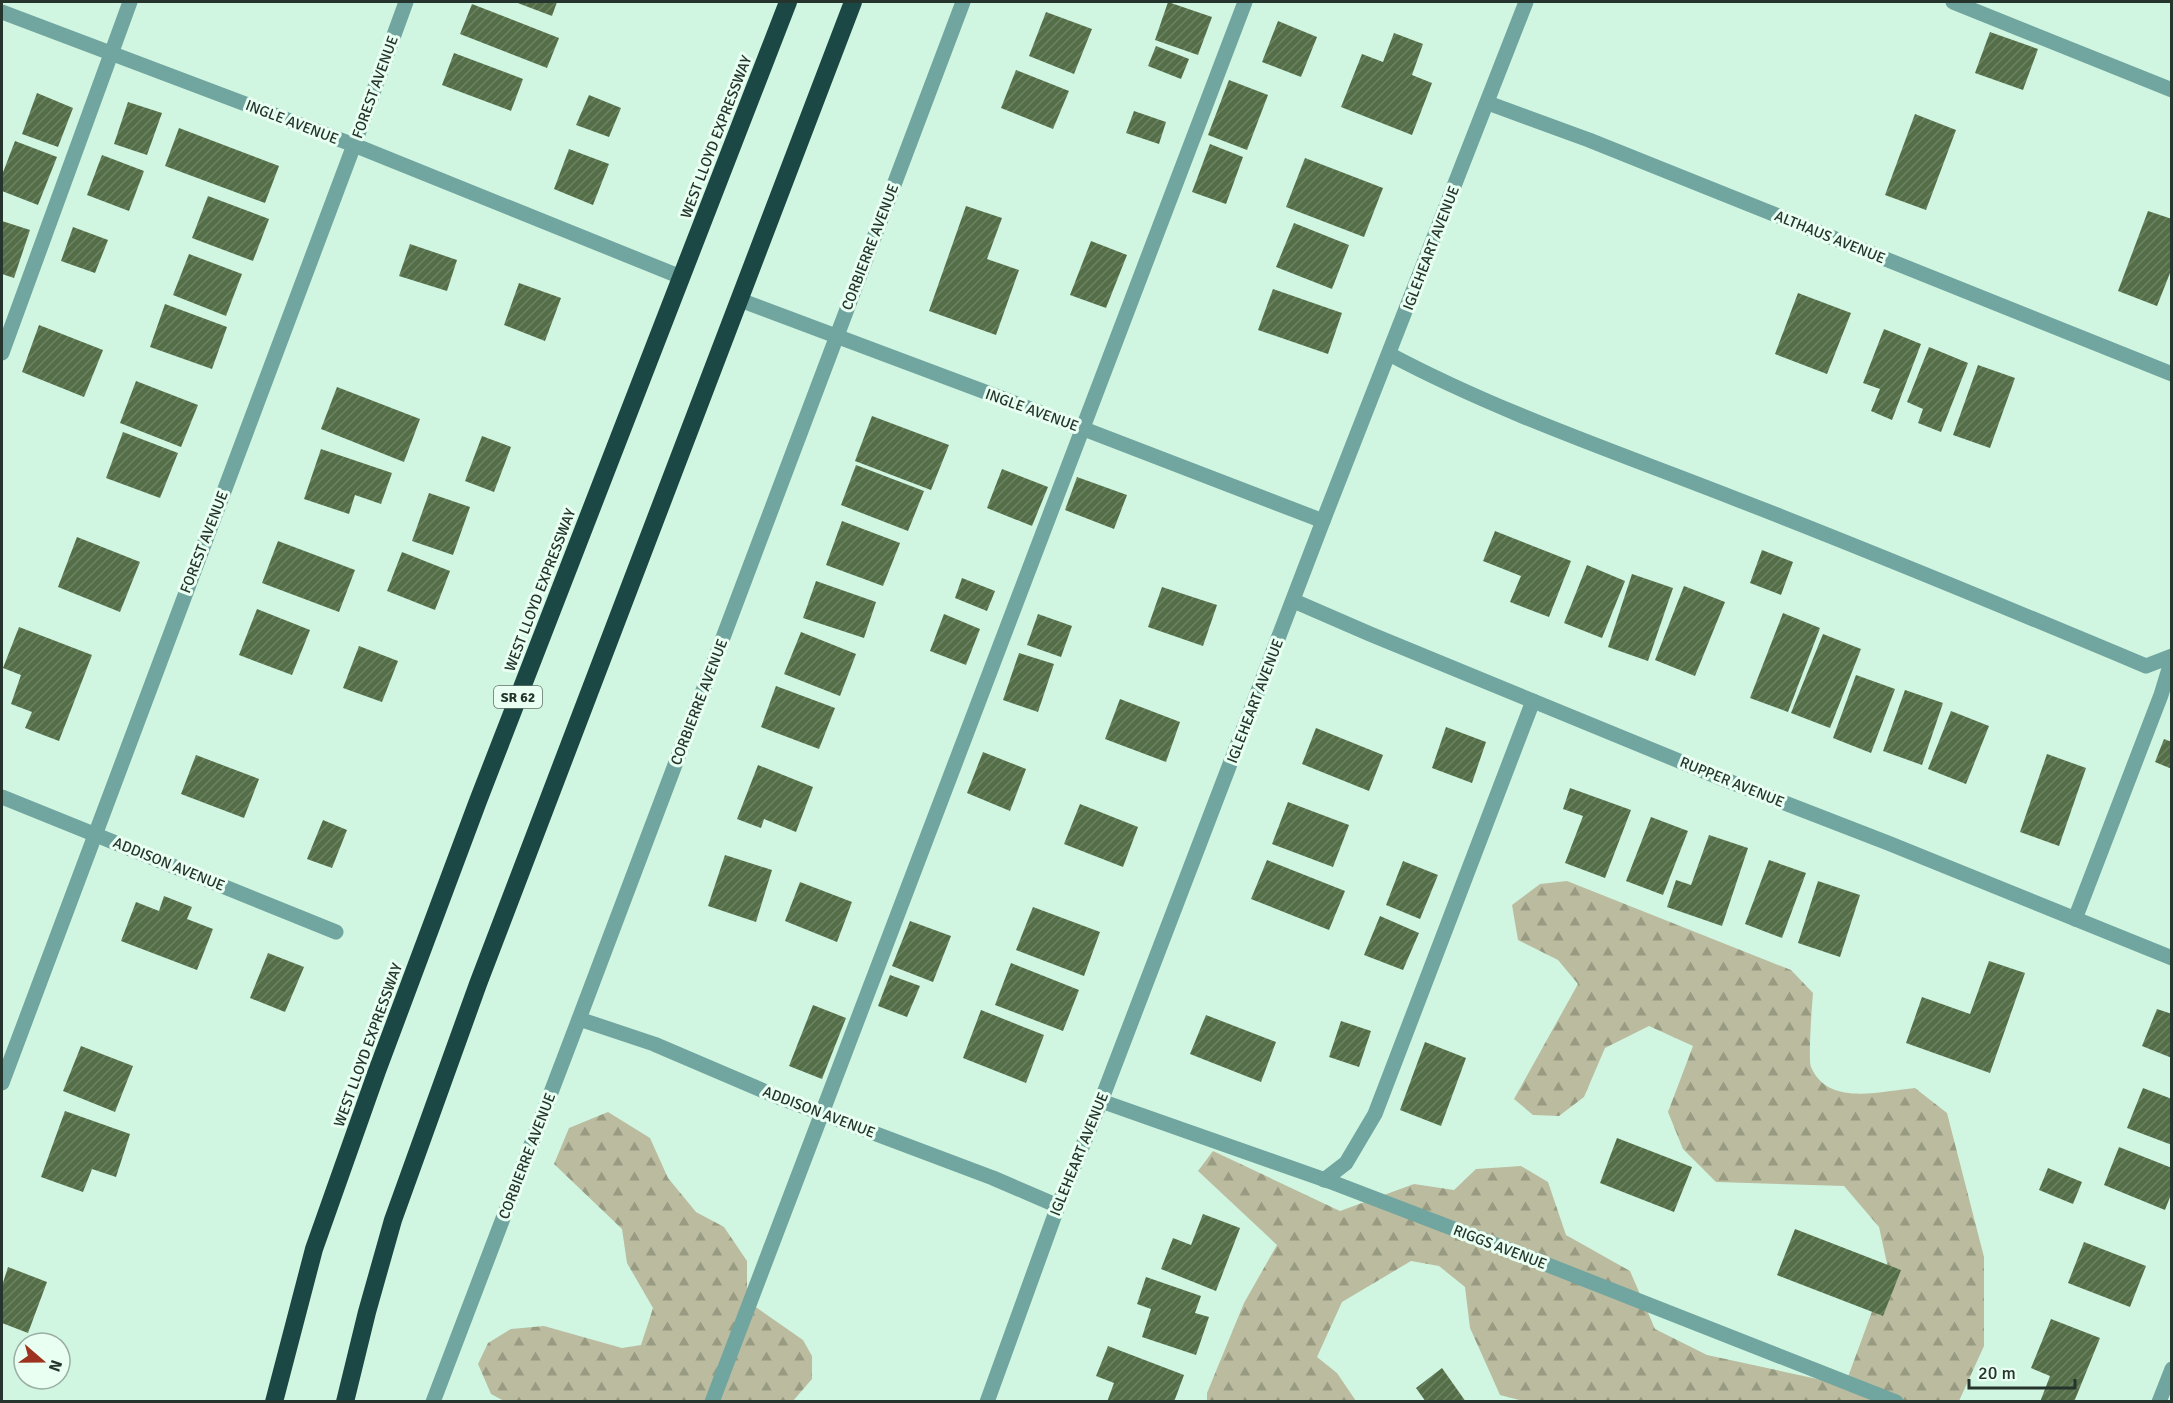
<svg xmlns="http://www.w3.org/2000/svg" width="2173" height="1403" font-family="Signika,sans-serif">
	<defs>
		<pattern id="forest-firs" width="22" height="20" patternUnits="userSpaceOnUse" patternTransform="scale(1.5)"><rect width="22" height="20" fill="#bbbc9f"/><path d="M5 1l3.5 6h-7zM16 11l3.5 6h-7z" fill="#989a82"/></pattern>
		<pattern id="building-hatch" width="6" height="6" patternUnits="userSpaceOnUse" patternTransform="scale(1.5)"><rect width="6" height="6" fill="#546e48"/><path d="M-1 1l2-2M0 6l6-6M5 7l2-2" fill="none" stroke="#6e8366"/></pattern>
	</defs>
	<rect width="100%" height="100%" fill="#d0f6e1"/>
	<g fill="url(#forest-firs)">
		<path d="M1567,881l224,89 22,23c-1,12 -5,66 -2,74 17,40 70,24 104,21l32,25 37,144v89l-25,55h-436l-23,-6 -30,-67 -5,-41 -26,-21 -28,-5 -69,41 -25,55 20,16 19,28h-149v-8l37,-90 33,-58 -79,-74 15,-20 127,60 74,-27 40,6 22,-21 45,-3 27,16 18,53 64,36 25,58 52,26 138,30 43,-117 -9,-41 -35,-41 -128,-4 -33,-33 -15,-37 25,-66 -44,-20 -44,22 -21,49 -25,19 -26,-1 -19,-16 64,-115 -20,-24 -40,-20 -6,-35 28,-21z"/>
		<path d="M608,1112l42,26 18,40 28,34 28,15 23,34v40l56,39 9,16v23l-19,22h-289l-13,-7 -13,-30 10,-21 23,-14 33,-3 78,22 19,-3 12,-37 -26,-45 -5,-34 -68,-65 15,-36z"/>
	</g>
	<g fill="url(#building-hatch)">
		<path d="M515,2h42l-5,14z"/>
		<path d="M1168,2l44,15 -14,38 -43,-15z"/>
		<path d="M472,4l87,34 -12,30 -87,-34z"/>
		<path d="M1046,12l46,17 -18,45 -45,-18z"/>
		<path d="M1278,21l39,16 -16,40 -39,-15z"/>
		<path d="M1990,32l48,17 -15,41 -48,-17z"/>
		<path d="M1394,33l29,11 -11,31 20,8 -20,52 -71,-28 21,-53 21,8z"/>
		<path d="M1156,46l33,13 -8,20 -33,-13z"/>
		<path d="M454,53l69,26 -12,32 -69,-26z"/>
		<path d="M1016,70l53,21 -16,38 -52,-21z"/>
		<path d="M1229,80l39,15 -21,55 -39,-15z"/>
		<path d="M37,93l36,15 -15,39 -36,-13z"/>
		<path d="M589,95l32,13 -12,29 -33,-12z"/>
		<path d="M128,102l34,11 -15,42 -33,-11z"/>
		<path d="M1134,111l32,11 -7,22 -33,-11z"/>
		<path d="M1915,114l41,16 -30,80 -41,-15z"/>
		<path d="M179,128l100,38 -14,37 -100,-37z"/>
		<path d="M15,141l42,16 -19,48 -36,-14v-16z"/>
		<path d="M1210,144l33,13 -17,47 -34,-12z"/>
		<path d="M569,149l40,15 -16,41 -39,-16z"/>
		<path d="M102,155l42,16 -15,40 -42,-16z"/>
		<path d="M1305,158l78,30 -19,49 -78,-30z"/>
		<path d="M208,196l61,23 -16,42 -61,-23z"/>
		<path d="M966,206l36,12 -15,41 32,11 -23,65 -67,-24z"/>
		<path d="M2148,211l24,8v49l-15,38 -39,-15z"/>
		<path d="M2,221l28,9 -16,48 -12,-4z"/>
		<path d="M1294,223l55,22 -17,44 -56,-22z"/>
		<path d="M73,227l35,13 -13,33 -34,-12z"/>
		<path d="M1091,241l36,14 -21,53 -36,-13z"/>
		<path d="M410,244l47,16 -10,31 -48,-15z"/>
		<path d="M189,254l53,20 -16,42 -53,-21z"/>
		<path d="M519,283l42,15 -16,43 -41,-16z"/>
		<path d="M1273,289l69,24 -14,41 -70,-24z"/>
		<path d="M1798,293l53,20 -24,61 -52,-20z"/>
		<path d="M165,304l62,23 -15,42 -62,-22z"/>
		<path d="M39,325l64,25 -19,47 -62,-25z"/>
		<path d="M1884,329l37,15 -29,76 -21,-9 9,-22 -17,-6z"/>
		<path d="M1929,347l39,16 -27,69 -23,-9 5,-14 -16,-7z"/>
		<path d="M1978,365l37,13 -25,70 -37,-13z"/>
		<path d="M136,381l62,24 -17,42 -61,-24z"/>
		<path d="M337,387l83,32 -16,43 -83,-33z"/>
		<path d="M872,416l77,29 -18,45 -76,-29z"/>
		<path d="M123,432l55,21 -18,45 -54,-20z"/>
		<path d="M482,436l29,11 -17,45 -29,-11z"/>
		<path d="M321,449l71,24 -11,31 -26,-9 -6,19 -45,-15z"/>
		<path d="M856,465l68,26 -16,40 -67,-26z"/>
		<path d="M1002,469l46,18 -16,39 -45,-18z"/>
		<path d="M1077,477l50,18 -13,34 -49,-19z"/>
		<path d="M429,493l41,14 -17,48 -41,-14z"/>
		<path d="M842,521l58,22 -17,43 -57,-21z"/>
		<path d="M1495,531l76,30 -22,56 -39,-15 11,-26 -38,-15z"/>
		<path d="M77,537l63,25 -20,50 -62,-25z"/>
		<path d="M278,541l77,29 -16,42 -77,-29z"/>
		<path d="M1762,550l31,12 -12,33 -31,-12z"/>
		<path d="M402,552l48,19 -15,39 -48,-19z"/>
		<path d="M1587,565l38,16 -23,57 -38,-15z"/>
		<path d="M1632,574l41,14 -25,73 -40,-14z"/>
		<path d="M962,578l33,13 -8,20 -32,-13z"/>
		<path d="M816,581l60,21 -12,36 -61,-20z"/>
		<path d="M1684,586l41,16 -30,74 -40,-16z"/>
		<path d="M1162,587l55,18 -14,41 -55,-19z"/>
		<path d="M257,609l53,21 -18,45 -53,-20z"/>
		<path d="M1783,613l37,15 -32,84 -38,-14z"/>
		<path d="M944,614l36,15 -14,36 -36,-14z"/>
		<path d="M1038,614l34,12 -11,31 -34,-12z"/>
		<path d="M19,627l73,28 -33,86 -34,-13 7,-16 -21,-8 10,-29 -18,-7z"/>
		<path d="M801,632l55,22 -16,42 -56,-22z"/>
		<path d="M1823,634l38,15 -31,79 -39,-15z"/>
		<path d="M359,646l39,15 -16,41 -39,-14z"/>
		<path d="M1019,653l35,11 -16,48 -35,-12z"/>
		<path d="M1856,675l39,14 -24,64 -38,-15z"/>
		<path d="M776,686l59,22 -16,41 -58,-22z"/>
		<path d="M1905,690l38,13 -21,62 -39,-14z"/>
		<path d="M1120,699l60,23 -14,40 -61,-23z"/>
		<path d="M1951,711l38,15 -23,58 -38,-15z"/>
		<path d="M1446,727l40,15 -14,41 -40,-15z"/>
		<path d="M1316,728l67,27 -14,36 -67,-27z"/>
		<path d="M2164,739l8,3v27l-17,-7z"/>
		<path d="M983,752l43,17 -16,42 -43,-18z"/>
		<path d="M2047,754l39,14 -27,78 -39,-14z"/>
		<path d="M196,755l63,24 -15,39 -63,-24z"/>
		<path d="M758,765l55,22 -17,45 -32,-13 -3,9 -24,-9z"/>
		<path d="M1570,788l61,22 -26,68 -40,-15 18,-47 -20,-7z"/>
		<path d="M1288,802l61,23 -16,42 -61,-23z"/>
		<path d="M1080,804l58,23 -15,40 -59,-23z"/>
		<path d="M1651,817l37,14 -25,64 -37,-14z"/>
		<path d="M323,820l24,10 -15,38 -25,-9z"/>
		<path d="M1709,835l39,13 -26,78 -55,-19 9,-27 15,5z"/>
		<path d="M725,855l47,15 -16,52 -48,-16z"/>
		<path d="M1267,860l78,31 -16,39 -78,-31z"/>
		<path d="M1769,860l37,13 -24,65 -37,-14z"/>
		<path d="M1403,861l35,14 -18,44 -34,-14z"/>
		<path d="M1818,881l42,14 -20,62 -42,-14z"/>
		<path d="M800,882l52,20 -15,40 -52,-21z"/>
		<path d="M164,896l28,11 -5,12 26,10 -16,41 -76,-29 15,-39 23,9z"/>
		<path d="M1033,907l67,25 -16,44 -68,-26z"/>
		<path d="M1380,916l39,17 -16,37 -39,-15z"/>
		<path d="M910,921l41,15 -18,46 -41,-16z"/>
		<path d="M268,953l36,14 -19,45 -35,-14z"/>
		<path d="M1989,961l36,12 -35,100 -84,-30 16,-46 48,17z"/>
		<path d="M1011,963l68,27 -16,41 -68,-26z"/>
		<path d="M890,975l30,11 -13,31 -29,-11z"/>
		<path d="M813,1005l33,13 -24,61 -33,-13z"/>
		<path d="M2157,1009l15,5v44l-30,-12z"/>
		<path d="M981,1010l63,25 -18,48 -63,-25z"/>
		<path d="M1206,1015l70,27 -15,40 -71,-28z"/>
		<path d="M1341,1021l30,10 -12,36 -30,-10z"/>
		<path d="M1425,1042l41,16 -25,68 -41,-16z"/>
		<path d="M81,1046l52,20 -18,46 -52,-21z"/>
		<path d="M2143,1088l29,11v46l-45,-17z"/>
		<path d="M65,1111l65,23 -14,43 -24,-8 -9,23 -42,-15z"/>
		<path d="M1617,1138l75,29 -18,45 -74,-29z"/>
		<path d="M2119,1147l53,21v24l-7,18 -61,-25z"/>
		<path d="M2048,1168l34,14 -9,22 -34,-14z"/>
		<path d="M1203,1214l37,14 -24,63 -55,-22 12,-31 18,7z"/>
		<path d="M1795,1229l106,41 -18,46 -106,-41z"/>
		<path d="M2084,1242l62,24 -16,41 -62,-24z"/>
		<path d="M8,1267l39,15 -19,51 -26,-10v-37z"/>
		<path d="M1146,1277l55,19 -6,17 14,4 -13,38 -54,-18 9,-28 -14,-5z"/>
		<path d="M2051,1319l49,19 -26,64h-34l10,-26 -19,-8z"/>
		<path d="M1108,1346l76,29 -10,27h-67l7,-19 -18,-7z"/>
		<path d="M1442,1368l24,34h-40l-10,-14z"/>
	</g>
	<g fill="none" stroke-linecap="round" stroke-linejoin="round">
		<g stroke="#71a59f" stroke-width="15">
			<path d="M1953,2l219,88"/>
			<path d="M2,353l128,-351"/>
			<path d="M1389,354c111,59 230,99 347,145 137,53 274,110 410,167l26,-10"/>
			<path d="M2075,919l86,-224 11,-36"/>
			<path d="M1324,1180l22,-17 29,-49 158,-413"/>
			<path d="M712,1402l533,-1400"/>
		</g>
		<g stroke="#71a59f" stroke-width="15">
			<path d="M2,12l352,133 327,132"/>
			<path d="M1488,103l101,37 583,234"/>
			<path d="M740,300l331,124 252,97"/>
			<path d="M1294,601l76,33 353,145 165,64 284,115"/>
			<path d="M2,797l334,135"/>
			<path d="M579,1019l75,25 124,53 215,81 65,28"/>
			<path d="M2,1083l352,-938 52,-143"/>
			<path d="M1101,1101l233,82 214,82 348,137"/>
			<path d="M433,1402l146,-383 384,-1017"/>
			<path d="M987,1402l71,-196 43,-105 222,-580 203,-519"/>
			<path d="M2159,1402l13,-33"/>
		</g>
		<g stroke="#1b4844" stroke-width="18">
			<path d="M274,1402l40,-153 63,-178 101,-270 310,-799"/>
			<path d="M345,1402l22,-90 26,-92 85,-236 375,-982"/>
		</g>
	</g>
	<g text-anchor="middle" stroke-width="6" stroke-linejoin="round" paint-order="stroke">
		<rect fill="#e8fff2" stroke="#607167" stroke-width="1.5" x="494" y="686" width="48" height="22" rx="4.5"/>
		<g font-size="14" font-weight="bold" fill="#25342c">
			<text x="518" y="702">SR 62</text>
		</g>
		<g font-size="15" fill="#25342c" stroke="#e8fff2">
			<text transform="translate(375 87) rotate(-70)" y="5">FOREST AVENUE</text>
			<text transform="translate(292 122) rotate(21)" y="5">INGLE AVENUE</text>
			<text transform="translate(716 137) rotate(-69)" y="5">WEST LLOYD EXPRESSWAY</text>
			<text transform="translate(1830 237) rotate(22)" y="5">ALTHAUS AVENUE</text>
			<text transform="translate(870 247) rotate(-69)" y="5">CORBIERRE AVENUE</text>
			<text transform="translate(1431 248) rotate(-69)" y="5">IGLEHEART AVENUE</text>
			<text transform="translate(1032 410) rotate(20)" y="5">INGLE AVENUE</text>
			<text transform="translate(204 542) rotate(-69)" y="5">FOREST AVENUE</text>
			<text transform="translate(540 590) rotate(-69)" y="5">WEST LLOYD EXPRESSWAY</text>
			<text transform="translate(1255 701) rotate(-69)" y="5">IGLEHEART AVENUE</text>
			<text transform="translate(699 702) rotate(-69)" y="5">CORBIERRE AVENUE</text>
			<text transform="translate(1732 782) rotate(22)" y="5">RUPPER AVENUE</text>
			<text transform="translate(169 864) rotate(22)" y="5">ADDISON AVENUE</text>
			<text transform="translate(368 1045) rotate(-70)" y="5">WEST LLOYD EXPRESSWAY</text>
			<text transform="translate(819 1112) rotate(21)" y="5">ADDISON AVENUE</text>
			<text transform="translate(1079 1154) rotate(-68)" y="5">IGLEHEART AVENUE</text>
			<text transform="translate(527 1156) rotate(-69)" y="5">CORBIERRE AVENUE</text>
			<text transform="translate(1500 1247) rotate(21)" y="5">RIGGS AVENUE</text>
		</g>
	</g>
	<rect width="2173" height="1403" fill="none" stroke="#25342c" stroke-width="6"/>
	<g transform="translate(42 1361) rotate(110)"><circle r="28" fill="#e8fff2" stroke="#9aaea3" stroke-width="1.5"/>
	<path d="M0-4.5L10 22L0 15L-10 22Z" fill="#9d331f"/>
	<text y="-9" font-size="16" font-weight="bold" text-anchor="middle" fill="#25342c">N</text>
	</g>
	<path d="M1969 1379v9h106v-9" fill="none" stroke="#25342c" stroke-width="3"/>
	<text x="1978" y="1379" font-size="18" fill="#25342c" stroke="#e8fff2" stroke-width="4.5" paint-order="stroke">20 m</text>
</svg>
